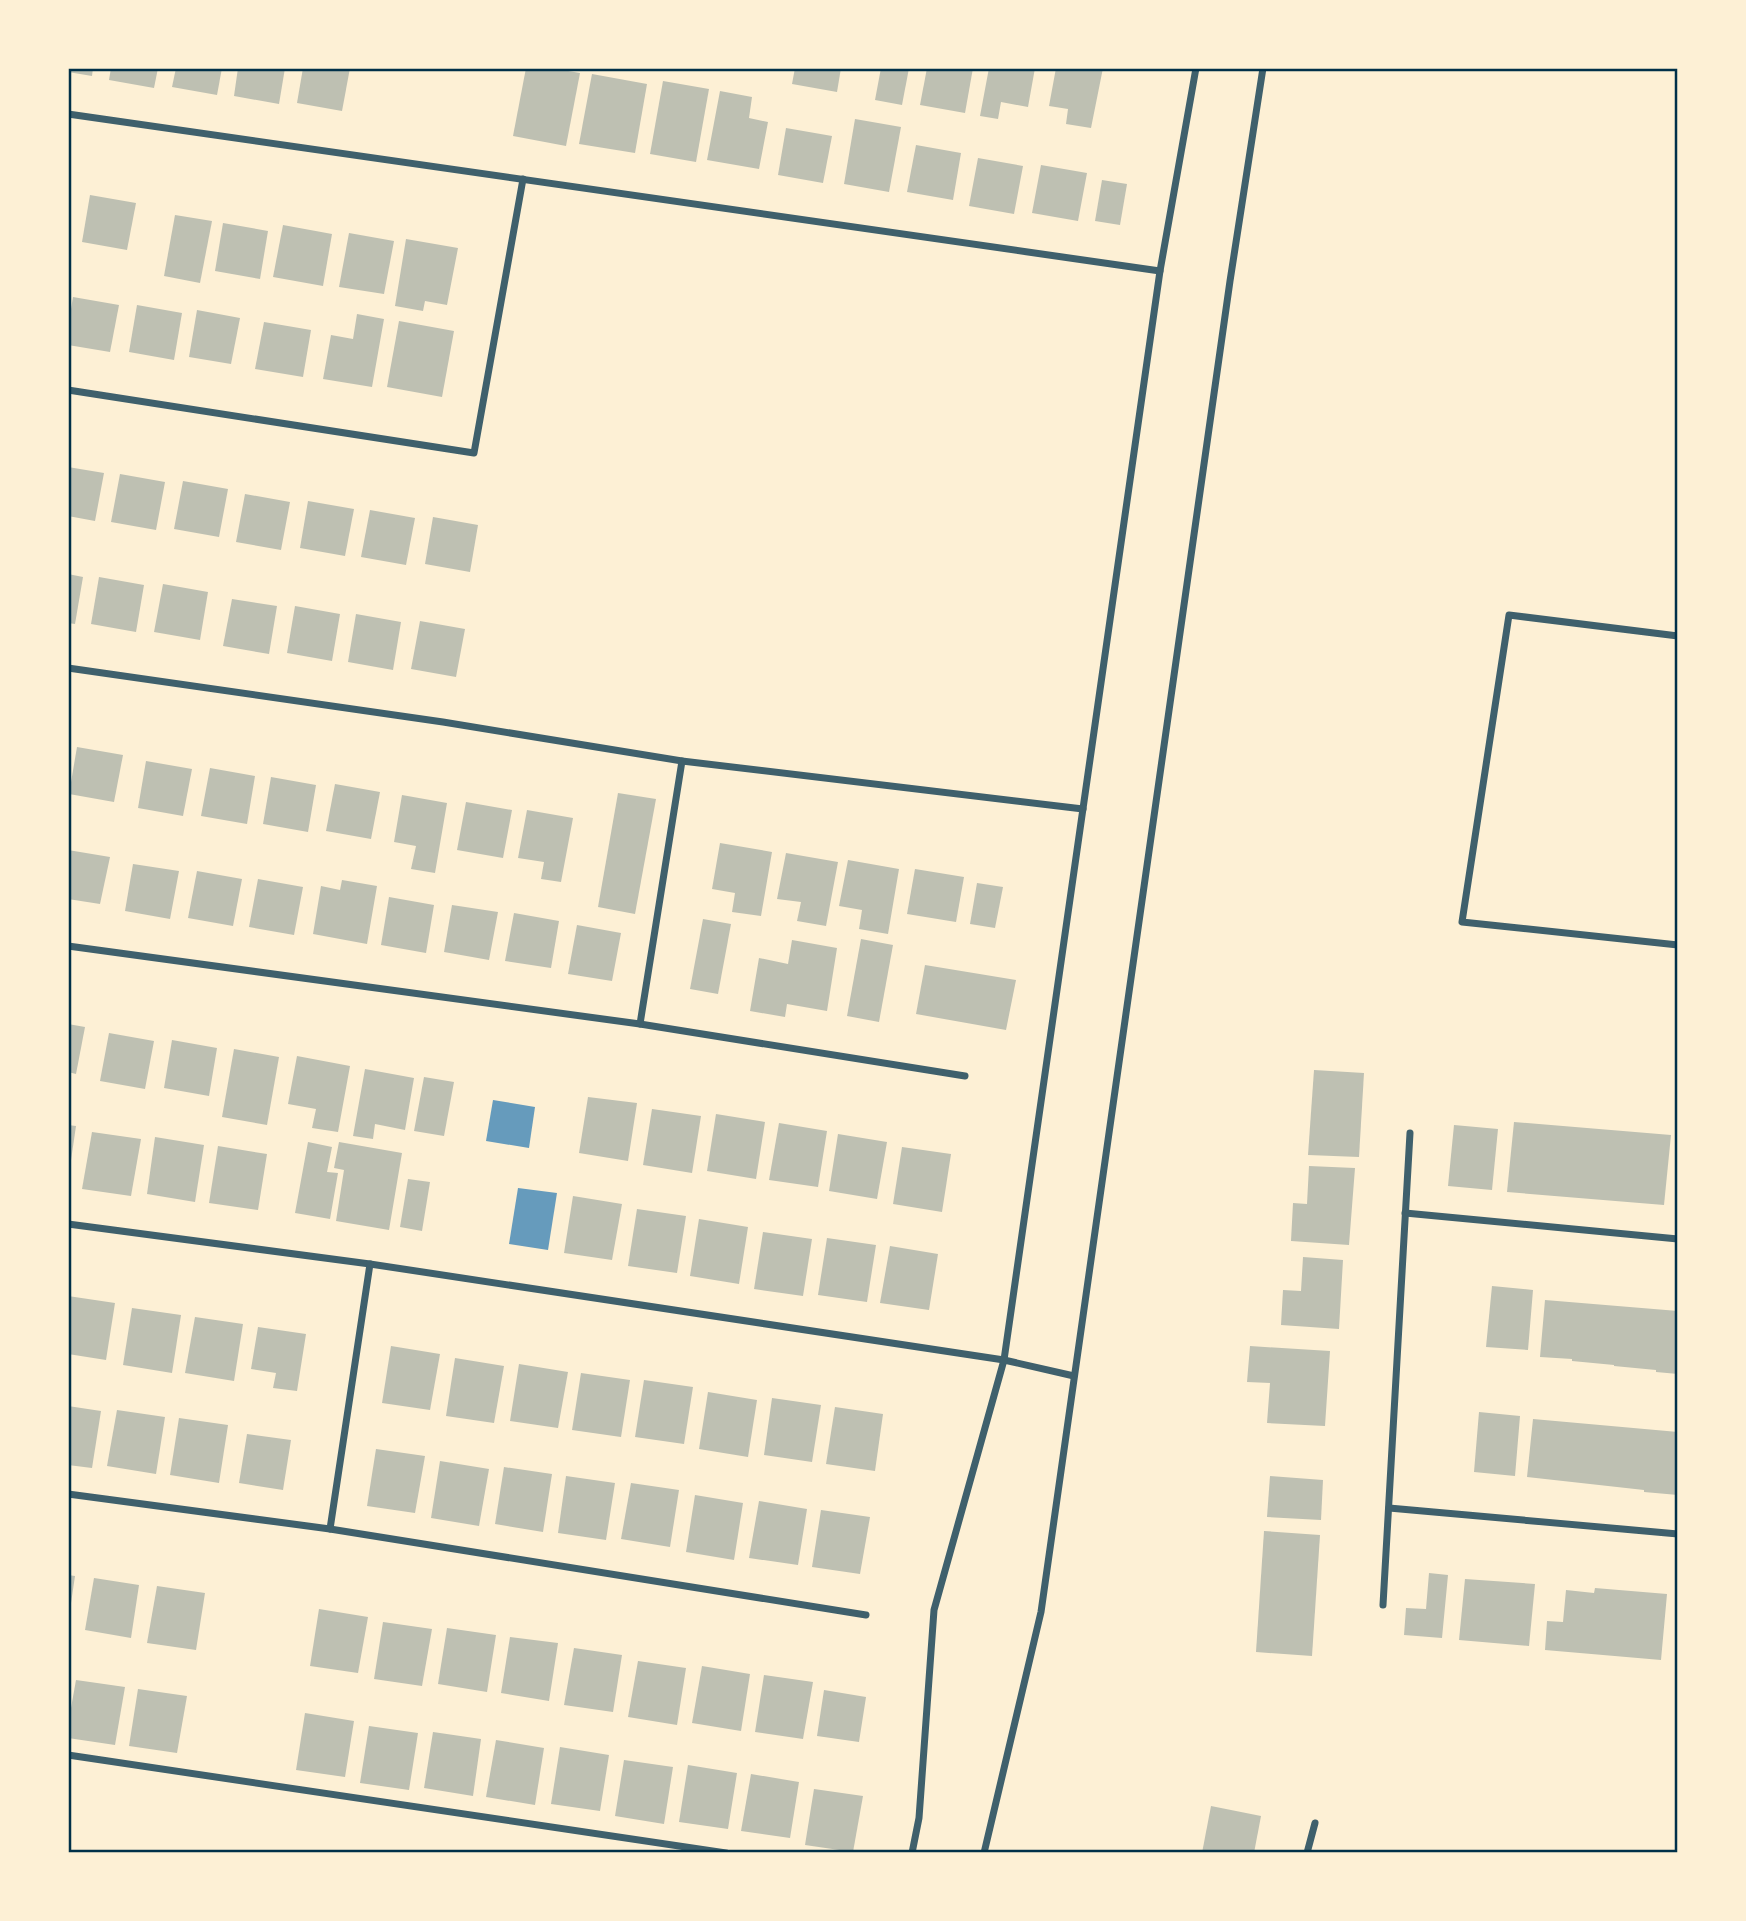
<svg xmlns="http://www.w3.org/2000/svg" width="1746" height="1921" font-family="Commissioner,sans-serif">
	<rect width="100%" height="100%" fill="#fdf0d5"/>
	<g fill="#669bbc">
		<path d="M493,1100l42,7 -6,41 -43,-7z"/>
		<path d="M518,1188l39,5 -9,57 -39,-6z"/>
	</g>
	<g fill="#bec0b2">
		<path d="M68,68h25l-1,8 -24,-4z"/>
		<path d="M111,68h47l-4,20 -45,-8z"/>
		<path d="M176,68h46l-5,27 -45,-8z"/>
		<path d="M238,68h47l-6,36 -45,-8z"/>
		<path d="M303,68h47l-8,43 -45,-8z"/>
		<path d="M526,68h25l29,5 -14,73 -53,-10z"/>
		<path d="M795,68h46l-4,24 -45,-8z"/>
		<path d="M881,68h28l-7,37 -27,-5z"/>
		<path d="M927,68h46l-8,45 -45,-8z"/>
		<path d="M989,68h46l-7,39 -27,-5 -3,17 -18,-3z"/>
		<path d="M1056,68h47l-12,60 -25,-4 2,-15 -19,-3z"/>
		<path d="M592,74l55,10 -12,69 -56,-9z"/>
		<path d="M663,81l46,8 -13,73 -46,-8z"/>
		<path d="M720,91l32,6 -3,21 19,4 -9,47 -52,-9z"/>
		<path d="M855,119l46,8 -12,65 -45,-8z"/>
		<path d="M786,128l46,8 -9,47 -45,-8z"/>
		<path d="M916,145l45,8 -8,47 -46,-8z"/>
		<path d="M978,158l45,8 -9,48 -45,-8z"/>
		<path d="M1041,165l46,8 -9,48 -46,-8z"/>
		<path d="M1102,180l25,4 -7,41 -25,-4z"/>
		<path d="M90,195l46,8 -9,47 -45,-8z"/>
		<path d="M175,215l37,6 -12,62 -36,-7z"/>
		<path d="M223,223l45,8 -8,48 -45,-8z"/>
		<path d="M283,225l49,9 -9,52 -50,-9z"/>
		<path d="M349,233l45,8 -10,53 -45,-7z"/>
		<path d="M406,239l52,9 -11,57 -22,-4 -2,10 -28,-5z"/>
		<path d="M73,297l46,8 -9,47 -42,-7v-18z"/>
		<path d="M137,305l45,8 -8,47 -45,-8z"/>
		<path d="M197,310l43,8 -9,46 -42,-7z"/>
		<path d="M357,314l27,5 -12,68 -49,-8 8,-44 22,4z"/>
		<path d="M399,321l55,10 -12,66 -55,-10z"/>
		<path d="M264,322l47,8 -8,47 -48,-8z"/>
		<path d="M68,467l36,6 -9,48 -27,-5z"/>
		<path d="M120,474l45,8 -9,48 -45,-8z"/>
		<path d="M183,481l45,8 -9,48 -45,-8z"/>
		<path d="M245,494l45,8 -9,48 -45,-8z"/>
		<path d="M308,501l46,8 -9,47 -45,-8z"/>
		<path d="M370,510l45,8 -9,47 -45,-8z"/>
		<path d="M433,517l45,8 -8,47 -45,-8z"/>
		<path d="M68,574l15,3 -8,47 -7,-1z"/>
		<path d="M99,577l45,8 -8,47 -45,-8z"/>
		<path d="M163,584l45,8 -8,48 -46,-8z"/>
		<path d="M232,599l45,7 -8,48 -46,-8z"/>
		<path d="M295,606l45,8 -8,47 -45,-8z"/>
		<path d="M356,614l45,8 -8,48 -45,-8z"/>
		<path d="M420,621l45,8 -9,48 -45,-8z"/>
		<path d="M77,747l46,8 -9,47 -45,-8z"/>
		<path d="M146,761l46,8 -9,47 -45,-8z"/>
		<path d="M210,768l45,8 -8,48 -46,-8z"/>
		<path d="M271,777l45,8 -8,47 -45,-8z"/>
		<path d="M335,784l45,8 -9,47 -45,-8z"/>
		<path d="M618,793l38,6 -21,115 -37,-7z"/>
		<path d="M402,795l45,8 -12,70 -24,-4 5,-23 -22,-4z"/>
		<path d="M466,802l46,8 -9,48 -46,-8z"/>
		<path d="M527,810l46,8 -12,64 -20,-3 3,-17 -26,-4z"/>
		<path d="M720,843l52,9 -11,64 -29,-4 3,-19 -23,-4z"/>
		<path d="M68,850l42,7 -10,47 -32,-5z"/>
		<path d="M786,853l52,9 -12,64 -29,-5 4,-19 -24,-3z"/>
		<path d="M848,860l51,9 -11,65 -29,-5 3,-19 -23,-4z"/>
		<path d="M133,864l46,7 -9,48 -45,-8z"/>
		<path d="M915,869l49,8 -8,45 -49,-8z"/>
		<path d="M197,871l45,8 -9,47 -45,-8z"/>
		<path d="M258,879l45,8 -9,48 -45,-8z"/>
		<path d="M342,880l35,6 -10,58 -54,-10 8,-48 19,4z"/>
		<path d="M977,883l26,4 -8,41 -25,-4z"/>
		<path d="M389,897l45,8 -8,48 -45,-8z"/>
		<path d="M452,905l46,7 -9,48 -45,-8z"/>
		<path d="M514,913l45,8 -8,47 -46,-7z"/>
		<path d="M703,919l28,5 -13,70 -28,-5z"/>
		<path d="M577,925l44,8 -9,48 -44,-7z"/>
		<path d="M861,939l32,6 -14,77 -32,-6z"/>
		<path d="M792,940l45,8 -10,63 -40,-7 -2,13 -35,-6 9,-53 29,6z"/>
		<path d="M925,965l91,15 -10,50 -90,-16z"/>
		<path d="M68,1024l17,3 -9,47 -8,-2z"/>
		<path d="M109,1033l45,8 -9,48 -45,-8z"/>
		<path d="M172,1040l45,8 -8,48 -45,-8z"/>
		<path d="M234,1049l45,8 -12,68 -45,-8z"/>
		<path d="M297,1056l53,10 -12,66 -26,-4 4,-19 -28,-5z"/>
		<path d="M365,1069l49,9 -9,52 -30,-6 -2,15 -20,-3z"/>
		<path d="M1314,1070l50,3 -5,84 -51,-2z"/>
		<path d="M424,1077l30,5 -10,54 -30,-5z"/>
		<path d="M588,1097l49,6 -9,58 -49,-8z"/>
		<path d="M652,1109l49,7 -9,57 -49,-8z"/>
		<path d="M716,1114l49,8 -9,57 -49,-8z"/>
		<path d="M1514,1122l157,13 -7,70 -157,-13z"/>
		<path d="M779,1123l48,8 -9,56 -49,-7z"/>
		<path d="M68,1125l8,1 -6,41h-2z"/>
		<path d="M1454,1125l44,4 -6,61 -44,-4z"/>
		<path d="M92,1132l49,7 -10,57 -49,-7z"/>
		<path d="M838,1134l49,8 -10,57 -48,-8z"/>
		<path d="M155,1137l49,8 -9,57 -48,-8z"/>
		<path d="M308,1142l24,5 -5,25 11,1 -8,46 -35,-6z"/>
		<path d="M339,1142l63,11 -13,77 -53,-9 8,-51 -10,-2z"/>
		<path d="M218,1146l49,8 -9,56 -49,-7z"/>
		<path d="M902,1147l49,7 -9,58 -49,-8z"/>
		<path d="M1309,1166l46,2 -6,77 -58,-4 2,-38 14,1z"/>
		<path d="M408,1179l22,3 -8,49 -22,-4z"/>
		<path d="M573,1196l49,8 -10,56 -48,-7z"/>
		<path d="M637,1209l49,7 -9,57 -49,-7z"/>
		<path d="M699,1219l49,8 -9,57 -49,-8z"/>
		<path d="M763,1232l49,7 -9,57 -49,-7z"/>
		<path d="M827,1238l49,7 -9,57 -49,-7z"/>
		<path d="M890,1246l48,8 -9,56 -49,-7z"/>
		<path d="M1303,1257l40,3 -4,69 -58,-4 2,-35 18,1z"/>
		<path d="M1492,1286l41,4 -5,60 -42,-3z"/>
		<path d="M68,1296l47,7 -9,57 -38,-6z"/>
		<path d="M1545,1300l133,11v63l-22,-2v-2l-42,-4v-1l-42,-4v-2l-32,-2z"/>
		<path d="M132,1308l49,7 -9,58 -49,-8z"/>
		<path d="M195,1317l48,7 -9,57 -49,-8z"/>
		<path d="M258,1327l48,7 -9,57 -24,-3 3,-15 -25,-4z"/>
		<path d="M391,1346l49,8 -10,56 -48,-7z"/>
		<path d="M1250,1346l80,5 -5,75 -58,-3 3,-40 -23,-1z"/>
		<path d="M455,1358l49,8 -10,57 -48,-7z"/>
		<path d="M519,1364l49,8 -10,56 -48,-7z"/>
		<path d="M581,1373l49,7 -9,57 -49,-7z"/>
		<path d="M644,1380l49,7 -9,57 -49,-7z"/>
		<path d="M708,1392l49,8 -9,57 -49,-8z"/>
		<path d="M772,1398l49,7 -9,57 -48,-7z"/>
		<path d="M68,1406l33,5 -9,57 -24,-3z"/>
		<path d="M835,1407l48,7 -8,57 -49,-7z"/>
		<path d="M117,1410l48,7 -9,57 -49,-8z"/>
		<path d="M1479,1412l41,4 -5,60 -41,-4z"/>
		<path d="M179,1418l49,7 -9,58 -49,-8z"/>
		<path d="M1533,1419l145,13v63l-34,-3v-2l-117,-13z"/>
		<path d="M247,1434l44,6 -8,50 -44,-7z"/>
		<path d="M376,1449l49,7 -10,57 -48,-7z"/>
		<path d="M440,1461l49,8 -10,57 -48,-8z"/>
		<path d="M504,1467l48,7 -9,58 -48,-8z"/>
		<path d="M566,1476l49,7 -9,57 -48,-7z"/>
		<path d="M1270,1476l53,4 -2,40 -54,-3z"/>
		<path d="M631,1483l48,7 -9,57 -49,-8z"/>
		<path d="M695,1495l48,8 -9,57 -48,-8z"/>
		<path d="M759,1501l48,8 -9,56 -49,-7z"/>
		<path d="M821,1510l49,7 -10,57 -48,-7z"/>
		<path d="M1264,1531l56,4 -8,121 -56,-4z"/>
		<path d="M1429,1573l19,2 -6,63 -38,-3 2,-27 20,1z"/>
		<path d="M68,1575l7,1 -5,34h-2z"/>
		<path d="M94,1578l45,7 -8,53 -46,-8z"/>
		<path d="M1465,1579l70,5 -6,62 -70,-6z"/>
		<path d="M157,1586l48,7 -9,57 -49,-7z"/>
		<path d="M1595,1588l72,6 -6,66 -116,-10 2,-29 16,1 3,-32 28,3z"/>
		<path d="M319,1609l49,8 -10,56 -48,-7z"/>
		<path d="M383,1622l49,7 -10,57 -48,-7z"/>
		<path d="M447,1628l49,7 -9,57 -49,-8z"/>
		<path d="M510,1637l48,6 -9,58 -48,-8z"/>
		<path d="M574,1648l48,7 -9,57 -49,-7z"/>
		<path d="M638,1661l48,7 -9,57 -49,-8z"/>
		<path d="M702,1666l48,8 -9,57 -49,-8z"/>
		<path d="M764,1675l49,7 -10,57 -48,-7z"/>
		<path d="M76,1680l49,7 -10,58 -47,-7v-13z"/>
		<path d="M138,1689l49,7 -10,57 -48,-7z"/>
		<path d="M824,1690l42,7 -7,45 -42,-6z"/>
		<path d="M305,1713l49,8 -9,56 -49,-7z"/>
		<path d="M369,1726l49,7 -9,57 -49,-7z"/>
		<path d="M433,1732l48,7 -8,57 -49,-8z"/>
		<path d="M496,1740l48,8 -9,57 -49,-8z"/>
		<path d="M560,1747l49,8 -9,56 -49,-7z"/>
		<path d="M624,1760l49,7 -9,57 -49,-8z"/>
		<path d="M688,1765l49,8 -9,56 -49,-7z"/>
		<path d="M751,1774l48,8 -9,56 -49,-7z"/>
		<path d="M814,1789l49,7 -10,56 -48,-7z"/>
		<path d="M1211,1806l50,10 -7,37h-52z"/>
	</g>
	<g fill="none" stroke-linecap="round" stroke-linejoin="round">
		<g stroke="#3f606c" stroke-width="7">
			<path d="M68,114l1092,157"/>
			<path d="M68,390l406,63 49,-274"/>
			<path d="M1678,636l-169,-21 -47,307 216,23"/>
			<path d="M68,668l375,54 239,39 401,48"/>
			<path d="M68,946l572,78 325,52"/>
			<path d="M640,1024l42,-263"/>
			<path d="M1405,1213l273,26"/>
			<path d="M68,1224l302,40 634,96 70,16"/>
			<path d="M68,1494l262,35 536,86"/>
			<path d="M1389,1508l289,26"/>
			<path d="M330,1529l40,-265"/>
			<path d="M1383,1605l27,-472"/>
			<path d="M68,1755l658,98"/>
			<path d="M912,1853l7,-35 15,-208 70,-250 156,-1089 36,-203"/>
			<path d="M984,1853l57,-241 189,-1331 33,-213"/>
			<path d="M1307,1853l8,-30"/>
		</g>
	</g>
	<rect width="1746" height="1921" fill="none" stroke="#fdf0d5" stroke-width="140"/>
	<rect x="70" y="70" width="1606" height="1781" fill="none" stroke="#003049" stroke-width="2.5"/>
</svg>
